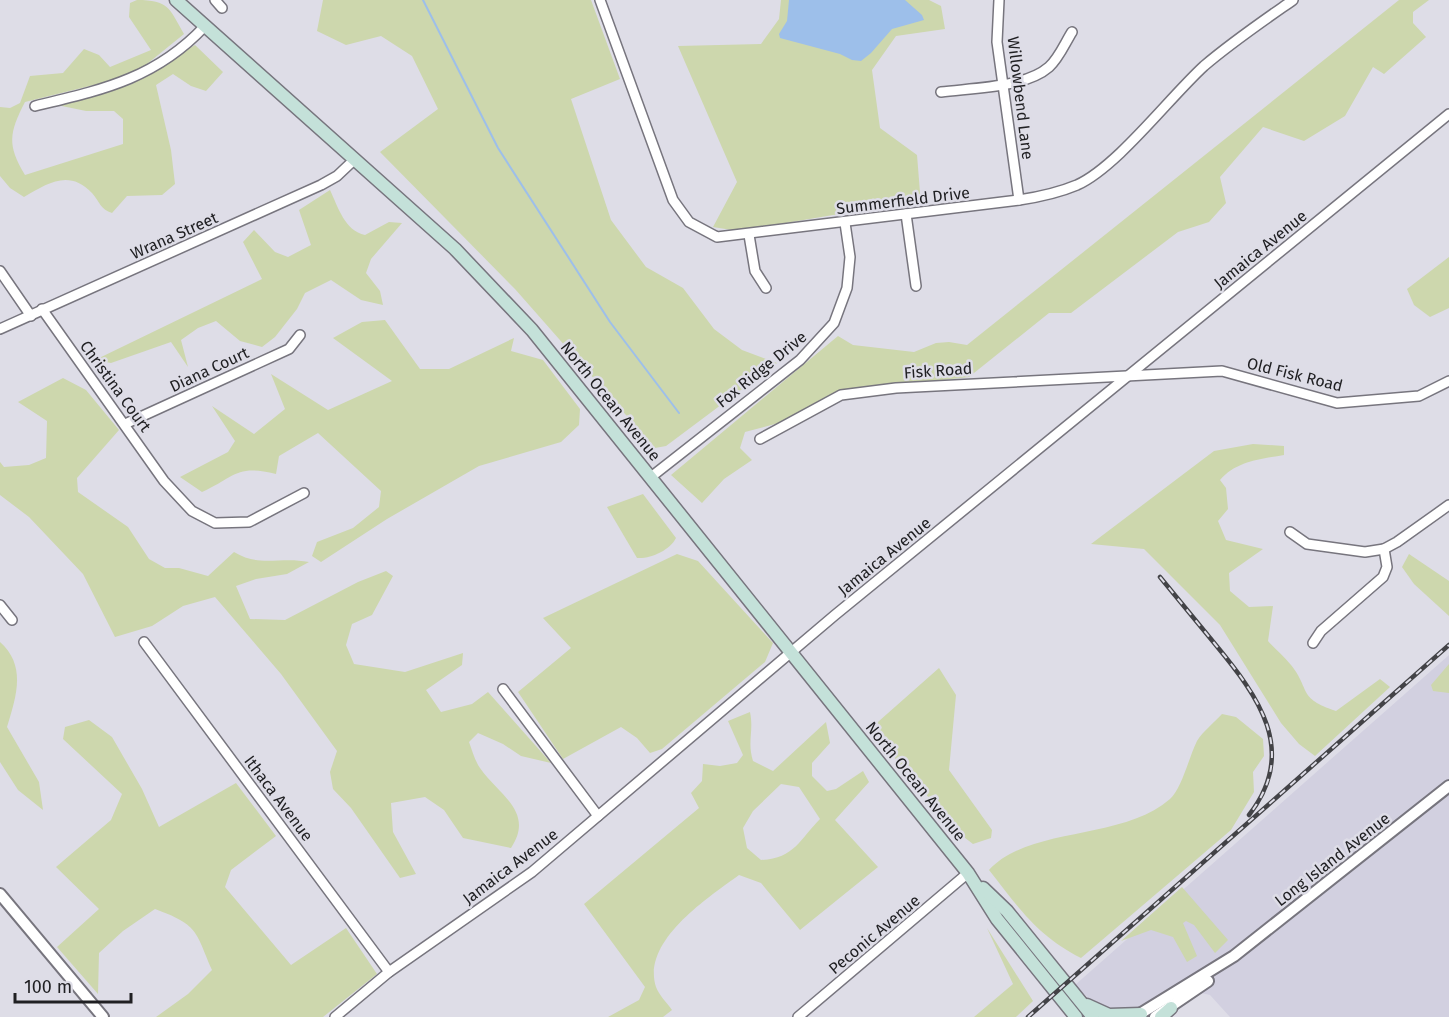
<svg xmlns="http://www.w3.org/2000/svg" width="1449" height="1017" font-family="'Fira Sans',sans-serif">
	<rect width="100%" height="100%" fill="#dedde7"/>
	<path fill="#d2d0e0" d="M1449,655v362h-219l-20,-22 -27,-6 -58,28h-17l-33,-32z"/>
	<g fill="#cdd7ad" fill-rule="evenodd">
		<path d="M137,0c32,0 32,8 47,34l-42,34 -32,13 -85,21c-16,31 -18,43 0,73l98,-31v-25l-9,-8h-28l-29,-6 75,-21 63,-39 28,27 -17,19 -15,-5 -18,-12 -17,11 15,65 4,34 -13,11 -35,1 -15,17c-11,-3 -13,-12 -20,-20 -23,-24 -44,-10 -68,4l-14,-9 -10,-12v-69l10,1 10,-5 10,-27 33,-3 21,-24 15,6 11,12 41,-17 -22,-33 1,-14z"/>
		<path d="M323,0h268l29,79 -49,20 40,121 35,47 37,21 31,41 28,21 35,13 -111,83 -11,2 -140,-159 -135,-137 58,-43 -26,-53 -31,-20 -35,9 -29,-14z"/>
		<path d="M781,0h148l12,6 4,23 -49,7 -24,34 8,58 37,27 4,50 -88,10 -95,16 -25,-4 24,-45 -59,-136 83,-2 18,-25z"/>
		<path d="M1399,0h30l-16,12v11l13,14 -42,37 -11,-7 -28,49 -41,25 -41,-14 -43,50 6,26 -17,19 -31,10 -107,81h-22l-80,64 -129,15 -50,28 -45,12 -5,16 12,12 -28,19 -22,24 -31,-28 167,-139 15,9 61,7 22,-9 13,-1 18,3z"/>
		<path d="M330,190c8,17 15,41 35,45l24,-13 13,1 -31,36 -5,14 14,18 3,14 -22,-5 -30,-20 -26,13 -8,16 -22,28 -13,10 -22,-6 -24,-20 -18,7 -17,12 7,27 -17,-25 -60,21 -16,-3 167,-81 -19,-37 11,-12 21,22 13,5 23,-12 -12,-35z"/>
		<path d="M1449,257v51l-19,9 -16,-12 -7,-16z"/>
		<path d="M385,320l35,49h29l65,-31 -3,13 32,9 37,49 -1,16 -18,17 -82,24 -92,53 -66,43 -9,-6 5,-14 36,-14 26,-21 2,-16 -63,-58 -39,23 -3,18c-40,-10 -41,3 -74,18l-22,-15 48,-25 7,-11 -23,-35 42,28 31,-25 -14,-35 57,36 64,-29 -59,-43 29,-16z"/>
		<path d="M63,378l23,12 33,40 -42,48 1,14 50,35 21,32 16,9h14l29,8 26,-24c26,16 46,4 75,10l-22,12 -31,5 -20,7 14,33 35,1 73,-38 28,-11 7,5 -21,39 -20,9 -6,21 8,19 51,8 58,-19 -1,12 -36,25 15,22 31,-8 16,-12 63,71 -30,-7 -18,-12 -25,-11 -9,9c3,8 6,19 11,26 19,27 55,44 31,80l-48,-10 -19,-28 -19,-13 -34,6 2,29 23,42 -16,4 -49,-70 -18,-19 -3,-17 7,-21 -56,-77 -66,-77 -32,9 -31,20 -37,11 -32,-63 -54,-57 -29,-22v-33l4,5 25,-2 17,-7 1,-37 -29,-19z"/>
		<path d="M1253,444l31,2v9c-23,4 -48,6 -64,25l6,8 2,21 -10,12 8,19 37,9 -34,24 1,18 19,16 24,-1 -5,35c7,8 16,15 23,24 20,25 6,33 45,46l44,-32 10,8 -75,69 -16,-12 -18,-21 -61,-98 -76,-76 -53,-5 123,-93z"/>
		<path d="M643,494l33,44c-6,12 -25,21 -39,20l-30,-51z"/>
		<path d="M677,554l21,7 75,82 -8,19 -103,87 -12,4 -13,-15 -16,-11 -58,32 -45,-67 53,-44 -28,-30z"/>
		<path d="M1409,554l40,27v35l-35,-32 -12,-17z"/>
		<path d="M0,642c27,24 16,55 7,85l32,55 4,28 -25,-20 -18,-28z"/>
		<path d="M1449,664v29l-16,-2 -2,-6z"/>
		<path d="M939,668l17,27 -7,75 43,60 -1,8 -18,6 -13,-10 -90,-105z"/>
		<path d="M750,712c4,19 -3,30 3,49l20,10 53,-49 4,21 -18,20v13l15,15 9,-2 27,-18 6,11 -34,38 43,47 -78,63 -39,-47 -22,-8c-30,22 -98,66 -83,112 3,8 11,16 16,23l-9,7h-55l31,-17 6,-13 -61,-83 115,-96 -8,-15 11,-12 1,-17 17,2 17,-3 6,-8 -15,-34zM781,784l18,3 21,32c-20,20 -26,40 -59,41l-14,-12 -4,-20 10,-17z"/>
		<path d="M1222,714l14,3 27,22 1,17 -11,16 1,20 -23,38 -150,128c-44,-22 -62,-50 -92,-88 40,-44 133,-29 181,-71 12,-11 19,-42 27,-58 6,-10 17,-18 25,-27z"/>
		<path d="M89,720l23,17 30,52 17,38 77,-44 40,53 -45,34 -6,17 66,78 55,-37 31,46 -54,43h-167l32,-23 24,-24c-17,-40 -14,-45 -57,-61l-32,22 -24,22 -1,41 -41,-47 42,-38 -43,-42 55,-47 11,-26 -59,-55 2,-12z"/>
		<path d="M1182,887l46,53 -13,13 -21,-28 -8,-4 -3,2 14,33 -10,6 -14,-25 -22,-7 -30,11z"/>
		<path d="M987,928l46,73 -17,16h-42l39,-33z"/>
	</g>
	<path fill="#9dbfea" d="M789,0h116l17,15 2,5 -32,9 -21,24 -10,8 -9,-1 -12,-6 -60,-16 -1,-4 8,-13z"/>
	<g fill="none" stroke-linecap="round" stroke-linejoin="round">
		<path stroke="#9dbfea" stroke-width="2" d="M423,0l75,148 112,174 69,91"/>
		<g stroke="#77757e" stroke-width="12">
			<g id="minor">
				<path d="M215,0l7,8"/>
				<path d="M600,0l73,200 16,22 28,15 302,-37c20,-3 39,-7 58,-15 40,-18 92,-87 127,-119 28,-24 59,-45 89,-66"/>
				<path d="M999,0l-2,42 22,158"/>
				<path d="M941,92c31,-4 84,-4 108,-25 10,-9 16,-24 23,-35"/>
				<path d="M35,106c66,-16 120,-27 169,-79"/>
				<path d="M906,214l10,72"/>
				<path d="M749,235l6,36 11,17"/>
				<path d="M0,271l31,45"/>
				<path d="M42,309l122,172 28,30 23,12 34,-1 55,-29"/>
				<path d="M0,329l321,-144 16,-9 18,-17"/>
				<path d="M125,424l164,-75 11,-14"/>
				<path d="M760,439l81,-44 55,-7 326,-17 115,32 82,-7 30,-15"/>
				<path d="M651,477l149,-117 34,-37 13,-35 3,-31 -5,-34"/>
				<path d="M1290,532l17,12 58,8 19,-3 13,-7 52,-37"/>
				<path d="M0,605l12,15"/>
				<path d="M144,642l245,330"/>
				<path d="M1313,643l8,-12 62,-54 4,-10 -3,-18"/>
				<path d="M503,689l95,127"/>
				<path d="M335,1017l54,-45 143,-100 303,-257 614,-501"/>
				<path d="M798,1017l170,-144"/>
			</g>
		</g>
		<g stroke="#77757e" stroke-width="14">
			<g id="tertiary">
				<path d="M0,894l103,123"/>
				<path d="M1135,1017l99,-61 215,-170"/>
				<path d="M1155,1017l53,-36"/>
			</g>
		</g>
		<g stroke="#77757e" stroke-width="15">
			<g id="secondary">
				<path d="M176,0l279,249 77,81 436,543 29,46 79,98"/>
				<path d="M983,888l24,23 86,106"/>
				<path d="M1087,1005l22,10 32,-1"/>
				<path d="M1161,1017l10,-9"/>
			</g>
		</g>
		<use href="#minor" stroke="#fff" stroke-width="9"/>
		<use href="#tertiary" stroke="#fff" stroke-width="10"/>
		<use href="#secondary" stroke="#c4e1d9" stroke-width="12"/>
		<g stroke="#434347" stroke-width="4.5">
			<g id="rail">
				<path d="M1160,577c18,22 37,45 55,67 43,52 84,107 34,171"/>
				<path d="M1028,1017l421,-372"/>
			</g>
		</g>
		<use href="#rail" stroke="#dedde7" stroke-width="2" stroke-dasharray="7" stroke-linecap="butt"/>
	</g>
	<g text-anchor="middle" stroke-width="5" stroke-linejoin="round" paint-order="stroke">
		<g font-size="16" fill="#202023" stroke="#dedde7">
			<text transform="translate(1021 98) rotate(83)" y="6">Willowbend Lane</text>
			<text transform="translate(903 200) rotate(-7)" y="6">Summerfield Drive</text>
			<text transform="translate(174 235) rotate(-24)" y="6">Wrana Street</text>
			<text transform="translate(1260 249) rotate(-39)" y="6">Jamaica Avenue</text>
			<text transform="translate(209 369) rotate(-25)" y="6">Diana Court</text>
			<text transform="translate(761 369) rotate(-39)" y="6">Fox Ridge Drive</text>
			<text transform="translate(938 370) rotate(-4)" y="6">Fisk Road</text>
			<text transform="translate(1295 374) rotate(14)" y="6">Old Fisk Road</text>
			<text transform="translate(116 386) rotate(54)" y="6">Christina Court</text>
			<text transform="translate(611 401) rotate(51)" y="6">North Ocean Avenue</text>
			<text transform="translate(884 556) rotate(-39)" y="6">Jamaica Avenue</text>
			<text transform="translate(916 781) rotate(51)" y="6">North Ocean Avenue</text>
			<text transform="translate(279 798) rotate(53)" y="6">Ithaca Avenue</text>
			<text transform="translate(1332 859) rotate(-38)" y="6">Long Island Avenue</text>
			<text transform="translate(510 866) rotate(-37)" y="6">Jamaica Avenue</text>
			<text transform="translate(874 934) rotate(-40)" y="6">Peconic Avenue</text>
		</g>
	</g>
	<path d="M15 993v9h116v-9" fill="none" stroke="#202023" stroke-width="3"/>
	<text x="24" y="993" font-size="18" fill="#202023" stroke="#dedde7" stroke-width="4.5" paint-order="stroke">100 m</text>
</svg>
